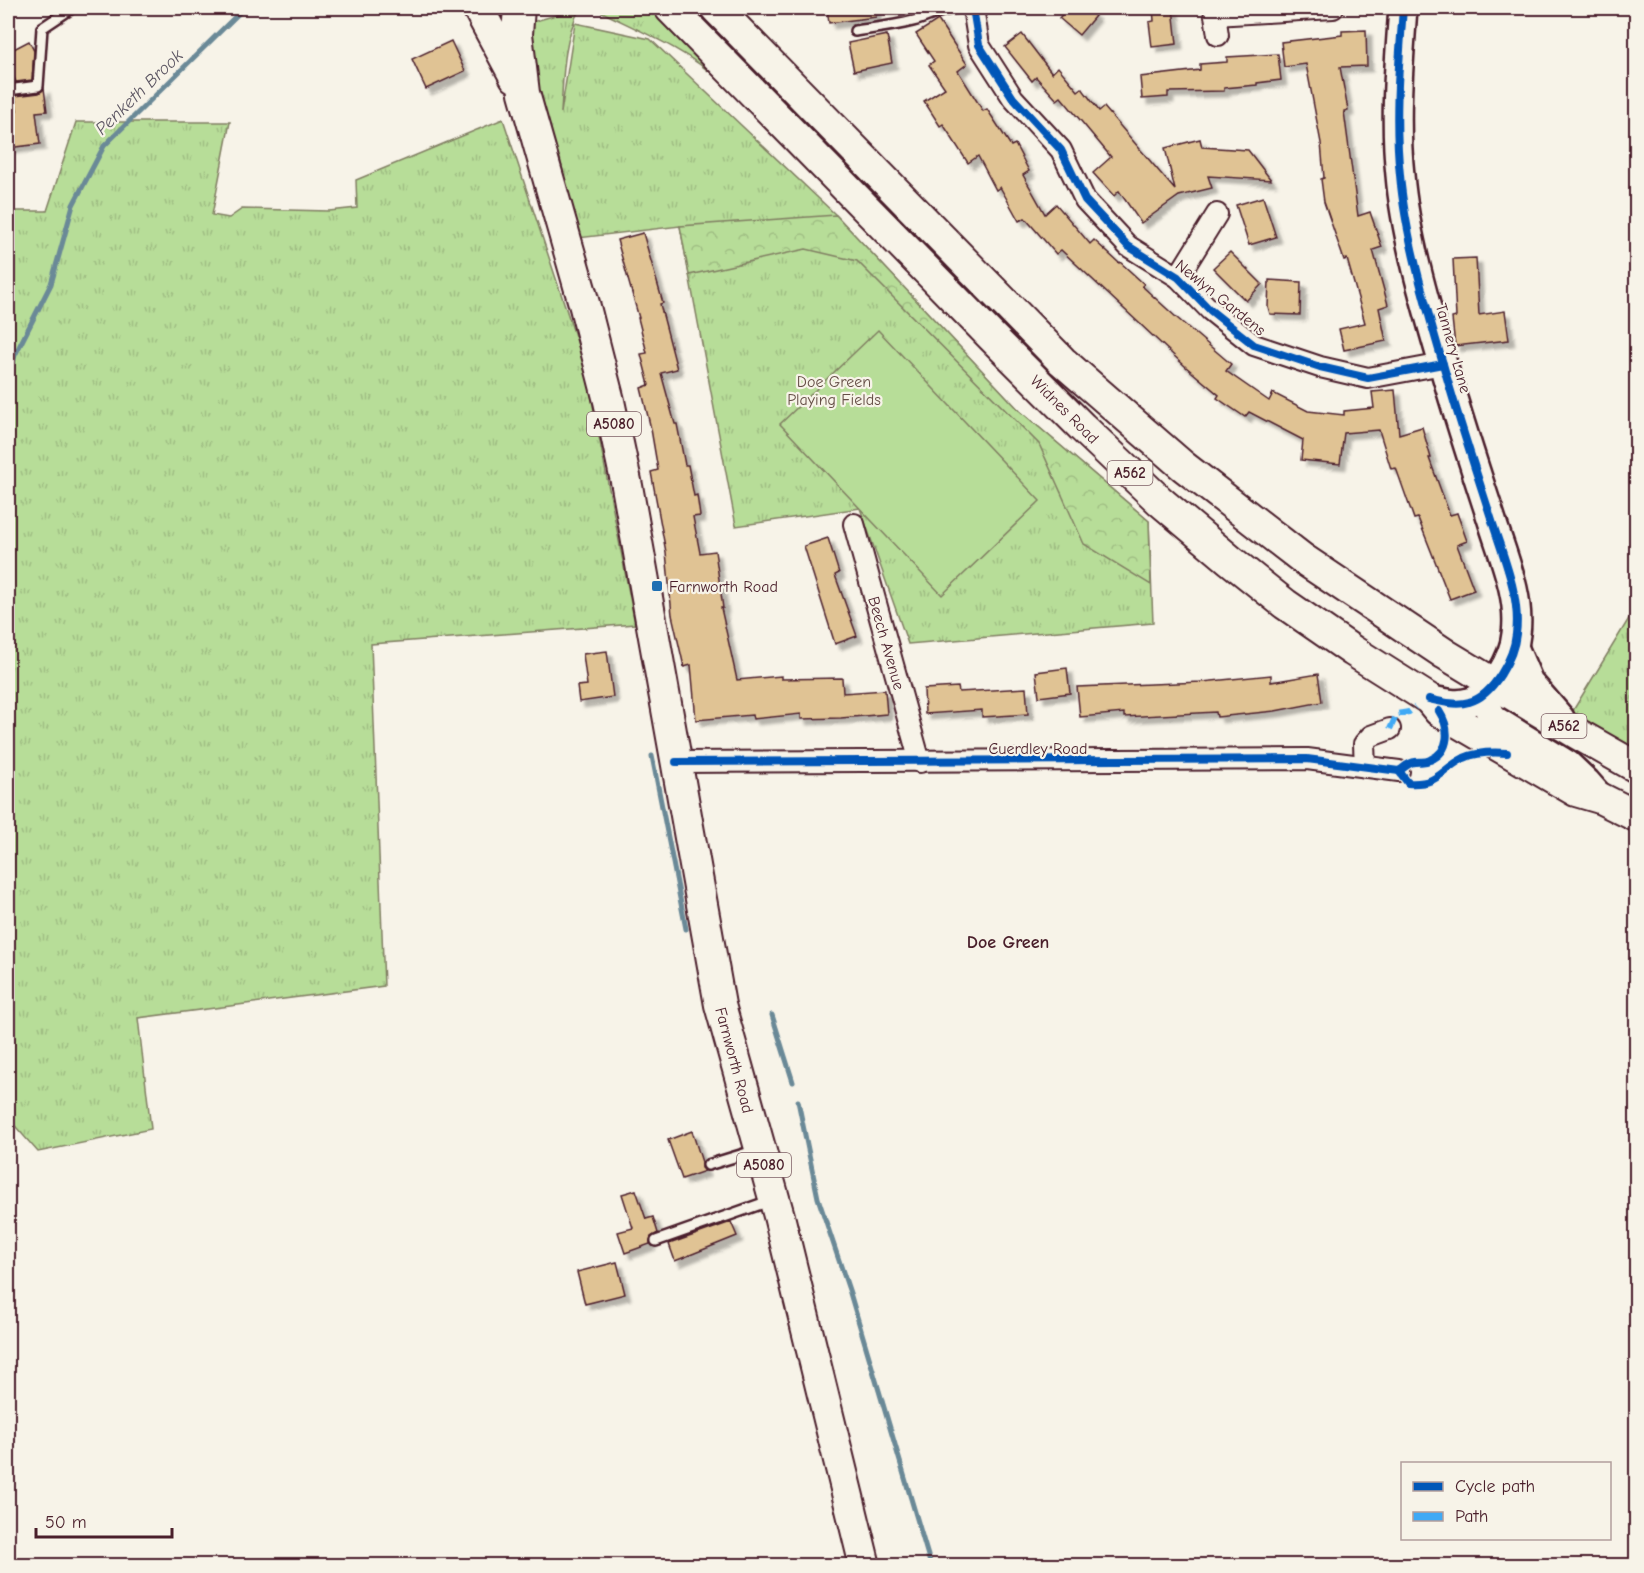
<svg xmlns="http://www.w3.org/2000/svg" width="1644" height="1573" font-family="'Comic Neue',sans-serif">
	<defs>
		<pattern id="grass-tufts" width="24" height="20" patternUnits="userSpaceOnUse" patternTransform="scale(1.5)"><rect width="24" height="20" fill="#b7dd98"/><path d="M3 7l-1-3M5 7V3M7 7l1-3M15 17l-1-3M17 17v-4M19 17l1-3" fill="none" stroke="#9fbd83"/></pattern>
		<pattern id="forest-crowns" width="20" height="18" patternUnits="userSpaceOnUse" patternTransform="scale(1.5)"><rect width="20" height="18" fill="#b7dd98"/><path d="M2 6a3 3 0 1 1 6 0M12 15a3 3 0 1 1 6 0" fill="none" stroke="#9fbd83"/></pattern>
		<filter id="shadow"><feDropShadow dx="5.5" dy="5.5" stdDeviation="1.5" flood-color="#0004"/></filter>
	</defs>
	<rect width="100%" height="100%" fill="#f7f3e8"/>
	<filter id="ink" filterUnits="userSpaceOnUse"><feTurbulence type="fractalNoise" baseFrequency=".0167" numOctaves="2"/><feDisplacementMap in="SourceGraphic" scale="12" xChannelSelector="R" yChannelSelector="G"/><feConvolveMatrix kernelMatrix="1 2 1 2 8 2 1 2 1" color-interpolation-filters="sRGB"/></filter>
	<g filter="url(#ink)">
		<g fill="url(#grass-tufts)" stroke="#807e62" stroke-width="1.5">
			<path d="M580,8c-17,32 -17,70 -19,105l14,-90 75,16 186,176 184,196 129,110 4,102 -245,21 -48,-136 -124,18 -56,-300 -102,12 -18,-80 -7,2 -24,-105 3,-33z"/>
			<path d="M594,8h61l68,68 -4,4c-33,-31 -84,-51 -125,-72z"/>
			<path d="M751,59l103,105 -9,9 -104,-105z"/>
			<path d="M503,119l83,250 49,255 -264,20 13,342 -246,32 13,111 -113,23 -30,-34v-907h39l29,-89h154l-18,93 17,3 13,-9 87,2 28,-3 -1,-28z"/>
			<path d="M1636,607v152l-70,-37z"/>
		</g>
		<path fill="url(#forest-crowns)" stroke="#807e62" stroke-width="1.5" d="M836,215l184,196 129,110 2,64 -67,-41 -45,-100 -182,-183 -51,-12 -117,26 -9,-49z"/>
		<path fill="#b7dd98" stroke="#807e62" stroke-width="1.5" d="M878,330l162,171 -98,94 -162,-171z"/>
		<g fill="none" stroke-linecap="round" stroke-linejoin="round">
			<g stroke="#6b8997" stroke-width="5">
				<path d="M8,381l7,-26 36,-71 22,-79 31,-59 136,-134 9,-4"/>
				<path d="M652,756l34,173"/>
				<path d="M772,1015l21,67"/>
				<path d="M798,1101l20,97 32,95 81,273"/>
			</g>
		</g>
		<g fill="#e0c394" stroke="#4a1f2b" stroke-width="1.5" filter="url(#shadow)">
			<path d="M827,8h48l1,9 -47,6z"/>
			<path d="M1068,8h18l9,8 -16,19 -20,-17z"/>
			<path d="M1153,8h20l4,36 -25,3 -3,-25 5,-1z"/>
			<path d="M938,20l29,44 -9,7 25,40 4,-2 24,37 4,-2 14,27 -6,4 22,39 11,-10 34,40 4,-4 25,23 1,-1 24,22 -2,2 35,32 54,46 -5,7 43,30 4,-8 35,18 36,4v-4l30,-3 -2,-16 23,-2 4,44 23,-7 9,31h-2l21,57 7,-2 10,28 -10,4 17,45 -24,9 -32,-81 -4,1 -18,-51 -5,1 -12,-39 -35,3 -4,31 -39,-4 2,-20 -54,-28 -4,5 -28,-19 2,-3 -33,-28 -125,-117 -5,4 -31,-36 -6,3 -19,-34 -4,3 -18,-34 -10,7 -25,-39 -3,2 -16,-25 21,-13 -16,-23 5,-4 -18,-27z"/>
			<path d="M1366,30l1,36 -27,1 8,43 -4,1 14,105 12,-4 12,35 -9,3 15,55 -9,3 7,33 -42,9 -5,-21 26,-6 -18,-64 -3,1 -20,-58 -3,-23 3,-1 -3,-35 -15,-79 -22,3 -3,-25 61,-7v-4z"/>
			<path d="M1022,34l30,39 6,-6 20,24 4,-3 17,23 5,-4 71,83 -10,-42 35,-9 2,8 46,3 23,30 -63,-4 4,12 -33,8 -38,27 -22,-32 -5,5 -21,-23 18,-16 -50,-60 -4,3 -21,-23 -4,4 -27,-34z"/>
			<path d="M887,35l5,28 -38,8 -6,-28z"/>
			<path d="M29,41l5,10 -2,29 -16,2 -8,-17v-13z"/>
			<path d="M451,41l14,30 -39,18 -14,-30z"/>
			<path d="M1278,54l3,26 -24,3v2l-33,3v3l-56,1v5l-26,2 -2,-22 60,-7v-6l27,-2v-5z"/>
			<path d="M44,88l3,23 -11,1 4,32 -32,4v-35l9,-2 -2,-15 24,-3z"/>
			<path d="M1263,197l13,40 -27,8 -13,-40z"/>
			<path d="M643,233l20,70 -3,1 17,65 -16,4 14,51h2l8,41h3l6,31 3,-1 3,21 -7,1 7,36 15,-2 8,57h-2l16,72 44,-4v3l61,-1 1,15 42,-3 2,24 -46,4 -40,1v-5l-48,5 -1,-4 -56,5 -5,-55 -7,2 -12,-52 -6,-63 -15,-80 7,-2 -7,-41 -10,-41 8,-3 -8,-31 6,-1 -9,-35h1l-22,-78z"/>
			<path d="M1230,252l32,32 -16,17 -33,-33z"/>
			<path d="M1476,258l3,57 26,-4 4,29 -54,6 -3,-28 4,-1 -3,-58z"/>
			<path d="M1269,280l32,2 -1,33 -30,-1 -2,-7z"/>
			<path d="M828,538l11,35 -4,2 22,61 -22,8 -31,-98z"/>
			<path d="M607,651l6,46 -34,5 -2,-16 10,-1 -4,-31z"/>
			<path d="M1067,668l3,25 -31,4 -3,-25z"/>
			<path d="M1318,674l4,28 -47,9 -58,6 -1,-5 -92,5v-4l-44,4 -3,-30 125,-5 69,-7v7z"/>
			<path d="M958,687l1,5 67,-4 2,26 -46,3v-7l-57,4 -1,-25z"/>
			<path d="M692,1131l10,31v6l3,3 -23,8 -14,-39z"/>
			<path d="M636,1190l10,29 7,-2 5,16 -7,4 -1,7 -25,9 -7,-21 15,-4 -11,-34z"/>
			<path d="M731,1222l6,14 -62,25 -6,-17z"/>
			<path d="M617,1262l8,32 -40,10 -8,-32z"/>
		</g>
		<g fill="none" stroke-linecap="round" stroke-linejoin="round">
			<g stroke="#4a1f2b" stroke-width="14">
				<g id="lane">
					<path d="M855,31c20,-3 39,-5 58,-10 16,-4 29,-13 46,-13"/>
					<path d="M8,90l30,-4 4,-58 30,-20"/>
					<path d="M708,1165l49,-15"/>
					<path d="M656,1241l116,-41"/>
				</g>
			</g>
			<g stroke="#4a1f2b" stroke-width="24">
				<g id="street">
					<path d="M973,8l6,37 34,53 48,52 24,50 43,46 50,31 32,33 44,35 66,22 48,11 75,-14"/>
					<path d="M1214,8l4,27"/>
					<path d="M1215,15l118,-7"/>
					<path d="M1178,277l39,-63"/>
					<path d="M854,524l66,238"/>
					<path d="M676,762l631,-3 92,12"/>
					<path d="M1365,767l-1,-23 7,-8 19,-7"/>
				</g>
			</g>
			<g stroke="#4a1f2b" stroke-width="32">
				<g id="secondary">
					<path d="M1403,8c-4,55 -9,111 -3,167 5,60 26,131 43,189 15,54 33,107 50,160 11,35 28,74 23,110 -2,23 -23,62 -47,68 -13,4 -27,0 -40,-3"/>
					<path d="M1514,647l15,35 31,36"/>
					<path d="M1493,684c-7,16 -8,20 0,35l75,46 18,17 14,16"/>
				</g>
			</g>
			<g stroke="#4a1f2b" stroke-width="34">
				<g id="primary">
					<path d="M478,8l37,69"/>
					<path d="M519,8l-2,26 7,59 61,214 24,94 18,85 93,519 59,211 86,350"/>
					<path d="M670,8l323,330 89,89 78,74 70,59 55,44 68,47 76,48 10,12 137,80 24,7 36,18"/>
					<path d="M716,8l346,353 121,105 120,93 142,95 131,79 60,34"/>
				</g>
			</g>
			<use href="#lane" stroke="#f7f3e8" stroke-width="9"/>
			<use href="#street" stroke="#f7f3e8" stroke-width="20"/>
			<use href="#secondary" stroke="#f7f3e8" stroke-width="27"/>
			<use href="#primary" stroke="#f7f3e8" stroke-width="30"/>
			<path stroke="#3fa9f5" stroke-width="6" stroke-dasharray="12 6" stroke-linecap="butt" d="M1390,729l7,-15 12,-2 6,-5"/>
			<g stroke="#f7f3e8" stroke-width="11">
				<g id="cycleway">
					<path d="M973,8l6,37 34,53 48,52 24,50 43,46 50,31 32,33 44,35 66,22 48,11 75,-14"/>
					<path d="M1403,8c-4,55 -9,111 -3,167 5,60 26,131 43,189 15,54 33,107 50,160 11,35 28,74 23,110 -2,23 -23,62 -47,68 -13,4 -27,0 -40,-3"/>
					<path d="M676,762l631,-3 92,12c5,-3 10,-9 16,-9 5,-1 9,1 15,-2 21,-9 20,-32 9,-49"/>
					<path d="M1399,771l9,12c32,2 32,-13 56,-25 13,-6 29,-6 43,-5"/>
				</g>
			</g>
			<use href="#cycleway" stroke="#0057b8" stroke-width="8"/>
		</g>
	</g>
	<rect fill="#1f6fb2" stroke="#f7f3e8" stroke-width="2" x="651" y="580" width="12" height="12" rx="3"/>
	<g text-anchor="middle" stroke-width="4.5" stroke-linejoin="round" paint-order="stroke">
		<g fill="#f7f3e8" stroke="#7e5f64" stroke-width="1.5">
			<rect x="587" y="412" width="54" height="24" rx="4.5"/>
			<rect x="1107.5" y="461" width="45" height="24" rx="4.5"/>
			<rect x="1541.5" y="714" width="45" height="24" rx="4.5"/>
			<rect x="737" y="1153" width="54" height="24" rx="4.5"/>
		</g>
		<g font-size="15" font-weight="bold" fill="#4a1f2b">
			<text x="614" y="429">A5080</text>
			<text x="1130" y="478">A562</text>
			<text x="1564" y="731">A562</text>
			<text x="764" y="1170">A5080</text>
		</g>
		<g font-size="16" fill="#4a1f2b" stroke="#f7f3e8">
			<text transform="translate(1221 297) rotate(39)" y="6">Newlyn Gardens</text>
			<text transform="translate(1454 348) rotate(74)" y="6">Tannery Lane</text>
			<text transform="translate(1065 409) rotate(45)" y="6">Widnes Road</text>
			<text transform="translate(887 643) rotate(74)" y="6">Beech Avenue</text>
			<text x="1038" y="754">Cuerdley Road</text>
			<text transform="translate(735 1060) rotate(75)" y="6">Farnworth Road</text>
		</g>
		<g font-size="16" fill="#654e46" stroke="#f7f3e8">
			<text x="834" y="387">Doe Green<tspan x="834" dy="18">Playing Fields</tspan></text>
		</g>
		<g font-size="16" fill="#4a1f2b" stroke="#f7f3e8" text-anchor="start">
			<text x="669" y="592">Farnworth Road</text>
		</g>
		<g font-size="18" font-style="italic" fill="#5a5461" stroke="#f7f3e8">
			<text transform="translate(139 92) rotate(-44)" y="6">Penketh Brook</text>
		</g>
		<g font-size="18" font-weight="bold" fill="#4a1f2b" stroke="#f7f3e8">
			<text x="1008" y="948">Doe Green</text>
		</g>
	</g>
	<rect width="1644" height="1573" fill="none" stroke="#f7f3e8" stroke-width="30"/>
	<rect x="15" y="15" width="1614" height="1543" fill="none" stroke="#4a1f2b" stroke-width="2" filter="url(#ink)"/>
	<rect x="1401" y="1462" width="210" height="78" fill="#f7f3e8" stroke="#b29e9c" stroke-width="1.5"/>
	<rect x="1413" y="1482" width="30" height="9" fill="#0057b8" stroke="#b29e9c" stroke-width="1.5"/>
	<text x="1455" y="1492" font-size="18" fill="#4a1f2b">Cycle path</text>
	<rect x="1413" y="1512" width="30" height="9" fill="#3fa9f5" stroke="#b29e9c" stroke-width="1.5"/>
	<text x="1455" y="1522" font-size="18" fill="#4a1f2b">Path</text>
	<path d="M36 1528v9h136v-9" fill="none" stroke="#4a1f2b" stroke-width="3"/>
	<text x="45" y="1528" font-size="18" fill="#4a1f2b" stroke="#f7f3e8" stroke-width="4.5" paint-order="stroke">50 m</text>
</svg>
